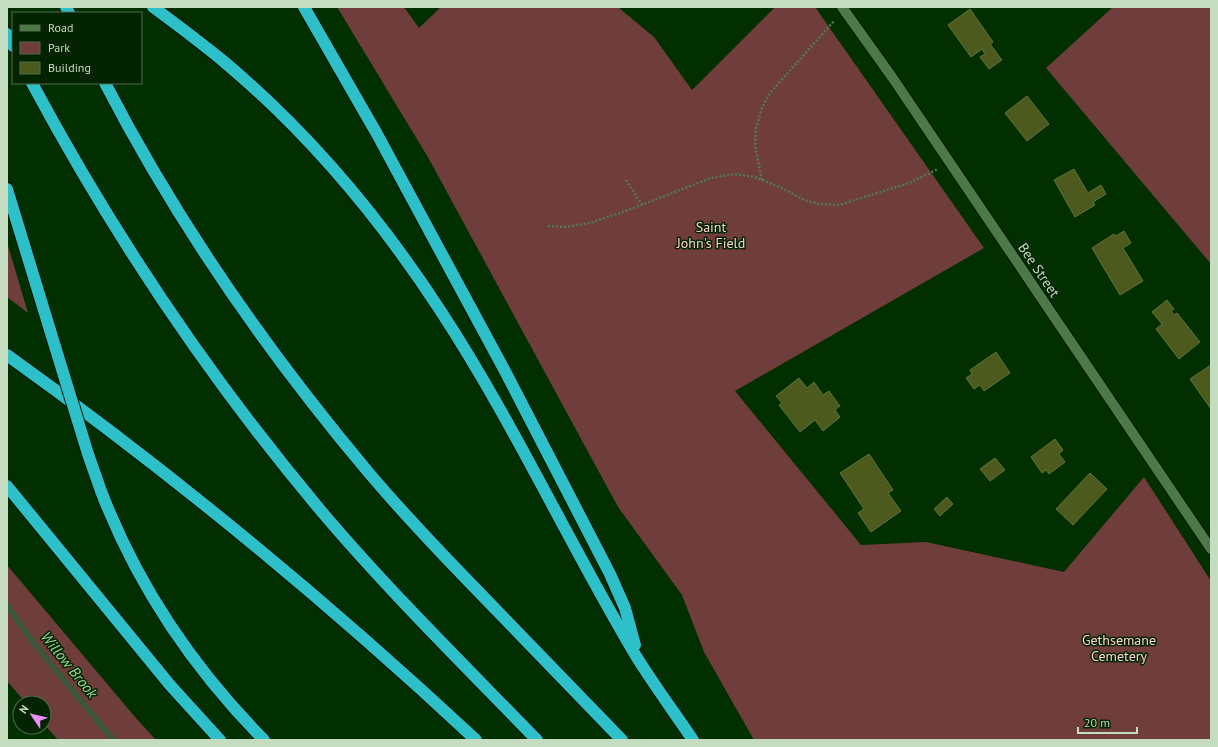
<svg xmlns="http://www.w3.org/2000/svg" width="1218" height="747" font-family="'PT Sans',sans-serif">
	<rect width="100%" height="100%" fill="#022f00"/>
	<g fill="#6e3d3c">
		<path d="M337,7h67l15,21 22,-21h177l36,30 38,53 83,-83h40l169,241 -249,143 126,154 65,-3 138,30 80,-95 67,104v159h-457l-50,-88 -22,-57 -64,-88 -189,-348z"/>
		<path d="M1113,7h98v257l-165,-196z"/>
		<path d="M7,242l21,71 -21,-16z"/>
		<path d="M7,565l128,152 21,23h-98l-14,-16v-21h-18l-19,-22z"/>
	</g>
	<g fill="none" stroke-linecap="round" stroke-linejoin="round">
		<path stroke="#3b563a" stroke-width="6" d="M7,605l25,36 81,99"/>
	</g>
	<g fill="#4c5b1d" stroke="#637335">
		<path d="M970,9l23,33 -3,2 12,16 -13,9 -9,-12 5,-3 -3,-5 -11,8 -23,-32z"/>
		<path d="M1027,96l22,28 -22,17 -22,-28z"/>
		<path d="M1074,169l14,24 13,-8 5,9 -13,8 2,3 -20,12 -21,-37z"/>
		<path d="M1124,231l7,12 -8,5 20,33 -23,14 -28,-47 22,-14 2,2z"/>
		<path d="M1167,300l7,9 -3,2 3,4 3,-2 23,29 -21,17 -23,-30 6,-5 -10,-12z"/>
		<path d="M996,352l14,21 -26,18 -4,-6 -6,4 -8,-11 6,-4 -2,-4z"/>
		<path d="M1211,365v44l-21,-30z"/>
		<path d="M799,378l8,10 7,-6 9,13 6,-4 11,15 -5,4 5,7 -17,14 -8,-11 -15,12 -21,-27 3,-2 -6,-7z"/>
		<path d="M1055,439l8,11 -4,4 6,8 -16,12 -3,-4 -4,3 -11,-16z"/>
		<path d="M869,454l24,36 -5,3 13,18 -30,21 -13,-19 6,-4 -24,-36z"/>
		<path d="M995,458l10,12 -15,11 -10,-12z"/>
		<path d="M1090,473l17,16 -34,36 -17,-16z"/>
		<path d="M947,497l6,7 -13,12 -6,-7z"/>
	</g>
	<g fill="none" stroke-linecap="round" stroke-linejoin="round">
		<g stroke="#001500" stroke-width="12">
			<path id="secondary" d="M842,7l50,70 319,472"/>
		</g>
		<g stroke="#001500" stroke-width="14">
			<g id="highway">
				<path d="M66,7l3,6"/>
				<path d="M153,7c23,17 47,35 69,53 85,71 158,158 218,250 73,111 128,232 196,346 18,29 38,56 57,84"/>
				<path d="M304,7l73,127 129,239 104,201 15,34 10,37"/>
				<path d="M7,34l6,12"/>
				<path d="M32,83c82,153 178,296 290,429 67,79 142,153 215,228"/>
				<path d="M105,83c72,139 163,270 264,390 34,40 70,78 106,115 49,51 98,102 147,152"/>
				<path d="M7,189l43,141"/>
				<path d="M7,355c165,118 321,247 469,385"/>
				<path d="M7,486l163,199 50,55"/>
				<path d="M101,491c36,94 92,177 163,249"/>
			</g>
		</g>
		<g stroke="#557952" stroke-width="2.5" stroke-dasharray="2 2" stroke-linecap="butt">
			<path d="M626,180l16,25"/>
			<path d="M762,180l-7,-34 1,-18 6,-20 8,-15 64,-72"/>
			<path d="M548,226l17,1 25,-4 33,-11 88,-34 23,-4 21,3 27,11 22,12 15,4 20,1 70,-22 29,-14"/>
		</g>
		<use href="#secondary" stroke="#4d7948" stroke-width="10"/>
		<use href="#highway" stroke="#2ec0c9" stroke-width="12"/>
		<g stroke="#001500" stroke-width="14" stroke-linecap="butt">
			<path id="highway-bridge" d="M50,330l38,124 13,37"/>
		</g>
		<use href="#highway-bridge" stroke="#2ec0c9" stroke-width="12"/>
	</g>
	<g text-anchor="middle" stroke-width="3" stroke-linejoin="round" paint-order="stroke">
		<g font-size="14" fill="#fcd2d0" stroke="#032301">
			<text x="711" y="232">Saint<tspan x="711" dy="16">John's Field</tspan></text>
			<text x="1119" y="645">Gethsemane<tspan x="1119" dy="16">Cemetery</tspan></text>
		</g>
		<g font-size="14" fill="#c4dcc0" stroke="#032301">
			<text transform="translate(1039 270) rotate(56)" y="5">Bee Street</text>
		</g>
		<g font-size="15" font-style="italic" fill="#98d890" stroke="#032301">
			<text transform="translate(69 665) rotate(51)" y="5">Willow Brook</text>
		</g>
	</g>
	<rect width="1218" height="747" fill="none" stroke="#c4dcc0" stroke-width="16"/>
	<rect x="12" y="12" width="130" height="72" fill="#032301" stroke="#506d4d"/>
	<rect x="20" y="25" width="20" height="6" fill="#4d7948" stroke="#506d4d"/>
	<text x="48" y="32" font-size="12" fill="#c4dcc0">Road</text>
	<rect x="20" y="42" width="20" height="12" fill="#6e3d3c" stroke="#506d4d"/>
	<text x="48" y="52" font-size="12" fill="#c4dcc0">Park</text>
	<rect x="20" y="62" width="20" height="12" fill="#4c5b1d" stroke="#506d4d"/>
	<text x="48" y="72" font-size="12" fill="#c4dcc0">Building</text>
	<g transform="translate(32 715) rotate(305)"><circle r="19" fill="#032301" stroke="#506d4d"/>
	<path d="M0-3L7 15L0 10L-7 15Z" fill="#eb8dfb"/>
	<text y="-6" font-size="11" font-weight="bold" text-anchor="middle" fill="#c4dcc0">N</text>
	</g>
	<path d="M1078 727v6h59v-6" fill="none" stroke="#c4dcc0" stroke-width="2"/>
	<text x="1084" y="727" font-size="12" fill="#c4dcc0" stroke="#032301" stroke-width="3" paint-order="stroke">20 m</text>
</svg>
